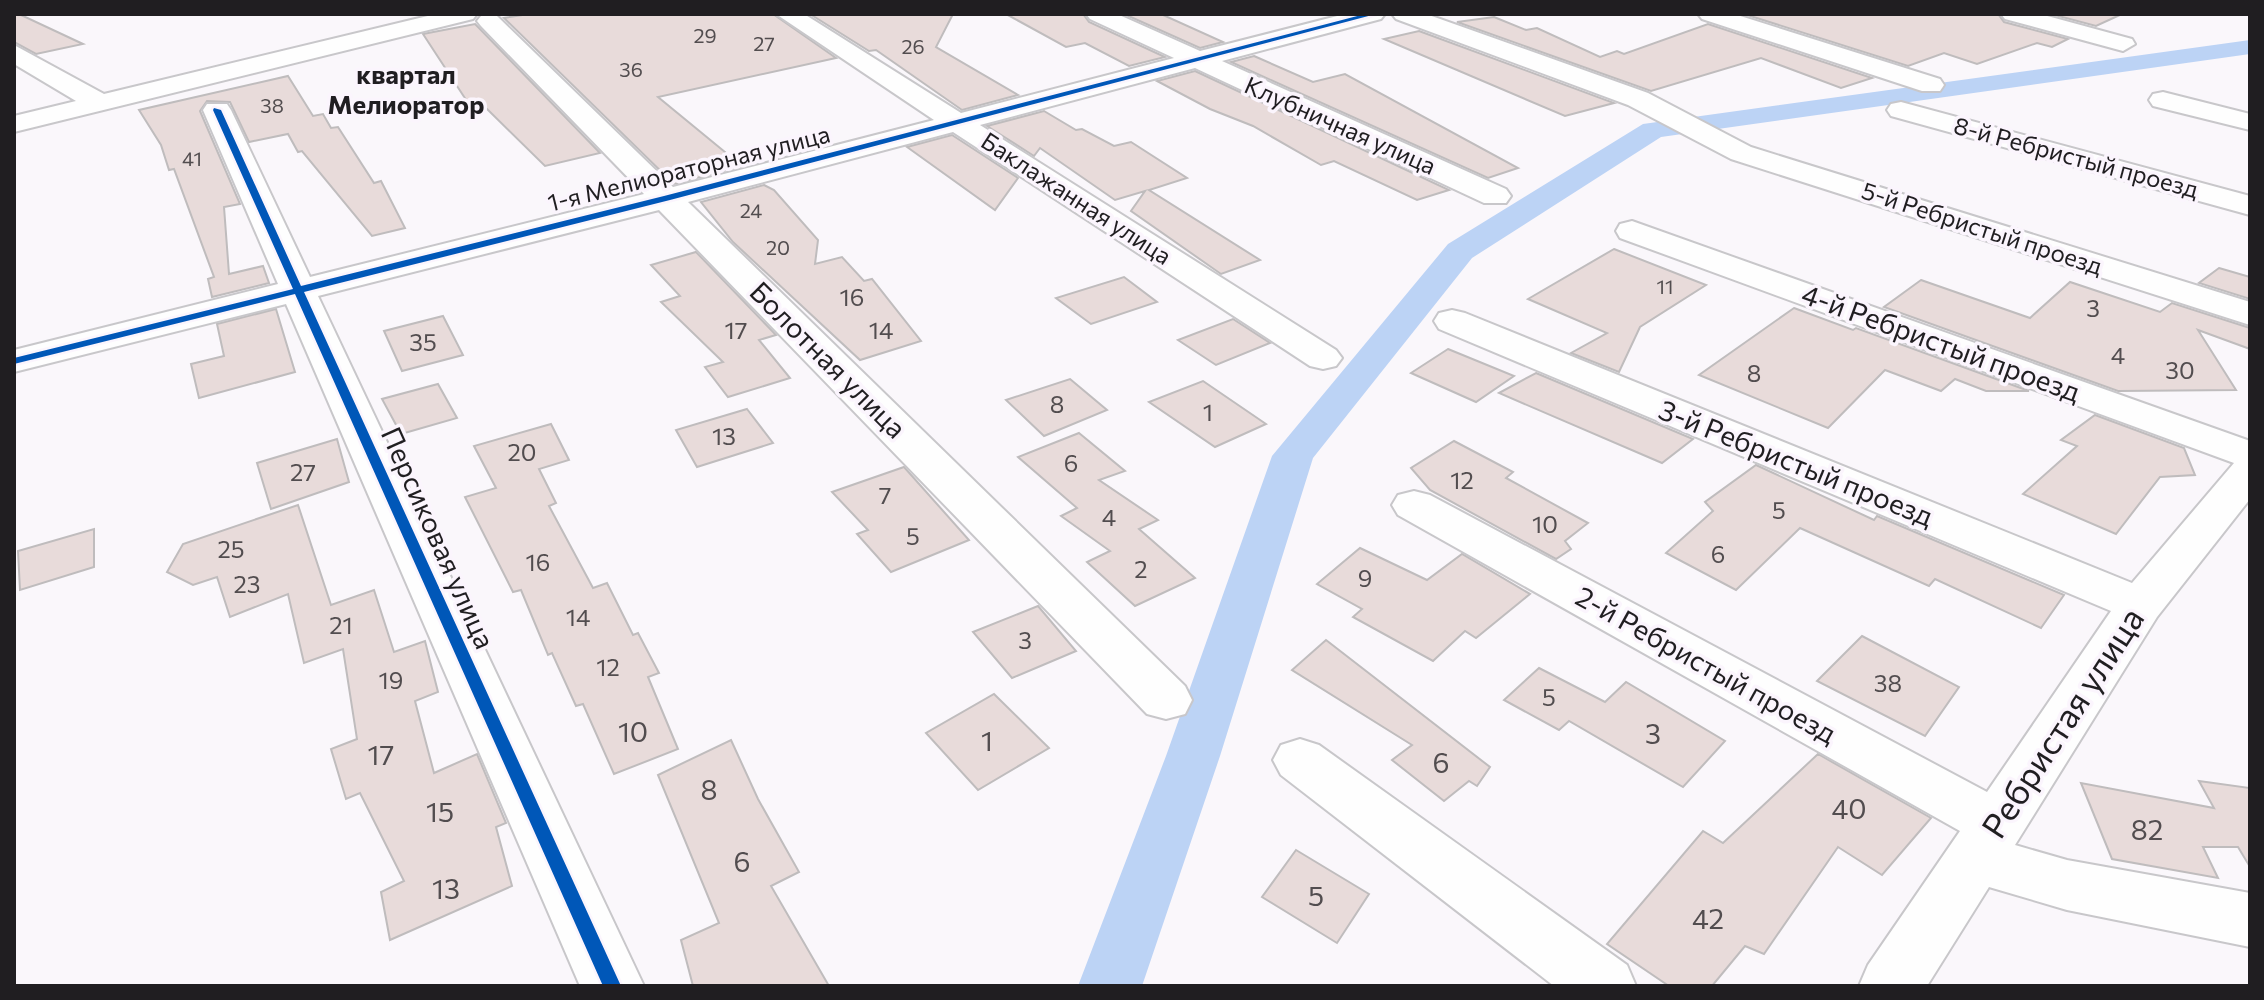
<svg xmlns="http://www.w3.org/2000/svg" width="2264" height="1000" font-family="Commissioner,sans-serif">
	<rect width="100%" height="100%" fill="#faf7fb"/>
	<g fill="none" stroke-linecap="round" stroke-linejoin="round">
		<path fill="#bcd3f5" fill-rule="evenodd" d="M2250,40v14l-589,83 -189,121 -159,200 -93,298 -78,230h-64l88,-230 106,-300 176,-212 195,-120z"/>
	</g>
	<g fill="#e8dbda" stroke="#bfbcbd" stroke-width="2">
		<path d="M14,14h5l64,30 -47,10 -22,-12z"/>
		<path d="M529,14h244l63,44 -178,39 84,69 -68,18 -170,-166z"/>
		<path d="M810,14h143l-17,33 82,48 -56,15 -86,-60 -7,1z"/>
		<path d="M1006,14h77l6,8 76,35 -36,9 -44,-23 -19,4z"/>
		<path d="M1124,14h37l62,28 -23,6z"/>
		<path d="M1744,14h254l6,8 64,17 -16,8 -15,-4 -60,21 -33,-11 -36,13z"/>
		<path d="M2051,14h71l-26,12z"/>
		<path d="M1494,17l32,13 11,-2 63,29 17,-6 7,3 84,-30 164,54 -31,10 -80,-30 -110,33 -194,-69z"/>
		<path d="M475,24l4,4 121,125 -55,13 -60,-59 -11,5 -51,-78z"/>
		<path d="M1419,31l195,72 -49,13 -181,-77z"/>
		<path d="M1254,56l59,26 32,-8 173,94 -30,10 -257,-116z"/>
		<path d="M1195,71l254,119 -32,10 -83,-39 -13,4 -68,-39 -43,-17 -53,-28z"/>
		<path d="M288,76l25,40 10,-2 8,14 7,-1 36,56 7,-2 24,47 -33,8 -70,-85 -4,1 -10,-18 -39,8 -19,-40 -23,-1 -7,10 40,93 -16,3 5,67 34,-8 6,17 -57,14 -4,-18 6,-2 -40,-108 -5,1 -8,-25 -22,-35z"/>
		<path d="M1044,111l32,19 6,-1 32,17 17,-4 56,36 -38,12 111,70 -39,14 -90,-63 14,-20 -30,9 -75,-52 -6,8 -47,-30z"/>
		<path d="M952,135l66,43 -23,32 -88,-63z"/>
		<path d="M764,185l10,5 44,50 -3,24 27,-7 22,24 8,-2 49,62 -61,19 -127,-118 -32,-40z"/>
		<path d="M1614,249l92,36 -66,42 -21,45 -48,-19 36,-20 -79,-34z"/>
		<path d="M696,252l80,83 -17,5 31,38 -62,19 -23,-30 18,-5 -62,-60 19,-6 -29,-31z"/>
		<path d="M2219,268l31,9v22l-51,-16z"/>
		<path d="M1124,277l33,25 -66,22 -35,-26z"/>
		<path d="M1921,280l109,38 40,-36 90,30 12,-9 78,25v21l-52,-19 38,60 -118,1 -234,-84z"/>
		<path d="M1794,308l59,22 3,-2 173,63h-43l-31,-12 -14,12 -56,-21 -57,58 -129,-53z"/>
		<path d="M276,309l19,63 -96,26 -8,-34 33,-8 -7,-32z"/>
		<path d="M443,316l20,39 -61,16 -18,-40z"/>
		<path d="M1233,319l37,24 -54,22 -38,-25z"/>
		<path d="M1448,349l66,27 -38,26 -65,-29z"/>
		<path d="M1536,373l157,66 -31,24 -163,-70z"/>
		<path d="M1070,379l37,31 -63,26 -38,-36z"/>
		<path d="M1203,381l63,43 -51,23 -66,-45z"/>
		<path d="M438,384l19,34 -56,16 -19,-35z"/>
		<path d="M747,409l26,34 -76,24 -21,-37z"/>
		<path d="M2095,415l89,33 11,27 -35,2 -44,57 -93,-40 54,-48 -16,-6z"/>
		<path d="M551,424l18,36 -30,9 17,34 -7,3 44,82 14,-5 26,52 5,-2 21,40 -11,4 30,72 -64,25 -31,-70 -7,2 -24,-53 -4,2 -27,-65 -8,2 -48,-95 31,-9 -22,-42z"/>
		<path d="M1079,433l46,38 -26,9 59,40 -19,9 56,49 -60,28 -48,-44 23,-11 -49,-35 16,-8 -59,-51z"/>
		<path d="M337,439l12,43 -78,27 -14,-46z"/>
		<path d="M1454,441l59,31 -7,6 82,45 -23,18 6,8 -15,10 -126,-69 -19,-22z"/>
		<path d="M1756,465l118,55 3,-4 187,79 -23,33 -106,-49 -6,7 -129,-58 -64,62 -70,-37 47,-42 -8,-9z"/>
		<path d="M904,467l65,73 -78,32 -34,-38 11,-4 -36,-38z"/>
		<path d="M298,505l33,100 43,-15 20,62 31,-11 13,51 -23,9 19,72 43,-19 29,69 -10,4 16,59 -122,54 -9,-48 23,-11 -44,-88 -14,6 -15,-50 26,-10 -14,-90 -39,14 -16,-69 -58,23 -13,-40 -24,8 -26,-13 16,-28z"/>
		<path d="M94,529v38l-74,23 -2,-39z"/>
		<path d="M1360,548l67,32 35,-26 68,40 -54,44 -11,-7 -32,30 -80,-44 9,-8 -45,-25z"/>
		<path d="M1038,606l38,45 -64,27 -39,-46z"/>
		<path d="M1862,636l97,51 -34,49 -108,-55z"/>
		<path d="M1326,640l164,127 -13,19 -8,-5 -25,20 -52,-41 20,-15 -120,-75z"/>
		<path d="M1539,668l66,34 21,-20 99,59 -42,46 -114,-66 -10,9 -55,-30z"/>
		<path d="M994,694l55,54 -71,42 -52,-57z"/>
		<path d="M731,740l27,59 41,73 -28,14 58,100h-136l-12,-46 38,-17 -61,-148z"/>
		<path d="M1818,754l113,64 -49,57 -44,-28 -74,107 -19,-8 -33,40h-43l-62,-42 96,-113 20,12z"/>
		<path d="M2199,781l51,7v79l-12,-20h-35l15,31 -106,-19 -31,-76 133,25z"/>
		<path d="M1296,850l73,44 -32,49 -75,-46z"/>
	</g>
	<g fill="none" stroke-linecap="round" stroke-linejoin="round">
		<g stroke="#c8c7ca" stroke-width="4">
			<g id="minor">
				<path d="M436,14h41l-4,5 -459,113v-16l62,-15 -62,-37v-19l90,49z"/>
				<path d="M490,14l7,2 176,171 261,-67 -158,-106h28l157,99 213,-55 -84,-39 -4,-5h31l83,37 145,-37h40l-4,5 -159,42 284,128 5,7 -5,7h-22l-289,-135 -215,57 356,225 6,8 -6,8 -13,3 -13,-3 -357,-234 -265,70 497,484 7,14 -7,14 -19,5 -19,-5 -488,-504 -341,86 326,690h-64l-294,-682 -272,68v-22l264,-66 -75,-174 4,-6h20l4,6 79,167 334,-83 -163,-168 -4,-5 4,-5z"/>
				<path d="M1392,14h34l222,79 103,54 499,155v23l-519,-166 -103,-54 -232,-86z"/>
				<path d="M1698,14h36l206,65 4,6 -4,6h-18l-220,-72z"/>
				<path d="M2001,14h39l92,25 3,5 -12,7 -118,-32z"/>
				<path d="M2163,92l87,22v16l-97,-24 -4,-6 4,-6z"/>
				<path d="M1901,102l349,94v19l-359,-99 -4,-6 4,-6z"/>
				<path d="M1632,221l618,220v58l-93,118 -142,228 52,15 183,33v54l-183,-37 -78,-23 -62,99h-68l9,-21 92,-134 -562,-316 -6,-10 6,-10 16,-4 16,4 557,297 124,-181 -672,-282 -5,-8 5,-8 13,-3 13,3 667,270 102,-120 -614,-225 -4,-7 4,-7z"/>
				<path d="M1300,739l19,6 308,220 9,21h-82l-273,-211 -8,-15 8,-15z"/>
			</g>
		</g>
		<use href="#minor" fill="#fefefe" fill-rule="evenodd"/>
		<g stroke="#fbf5fd" stroke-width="5">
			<path id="cycleway" d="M1365,14h11l-706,186 -366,92 317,694h-18l-308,-692 -281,70v-6l279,-69 -80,-179 1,-2 7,2 80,176 363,-90z"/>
		</g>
		<use href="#cycleway" fill="#0057b8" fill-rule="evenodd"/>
	</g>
	<g text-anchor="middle" stroke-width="7" stroke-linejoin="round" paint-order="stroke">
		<g font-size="20" fill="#524d4f">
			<text x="705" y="43">29</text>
			<text x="764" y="51">27</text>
			<text x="913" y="54">26</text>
			<text x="631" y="77">36</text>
			<text x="272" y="113">38</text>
			<text x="192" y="166">41</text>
			<text x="751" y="218">24</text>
			<text x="778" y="255">20</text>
			<text x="1665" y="294">11</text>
		</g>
		<g font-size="24" fill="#201e21" stroke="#fbf5fd">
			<text transform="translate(1340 126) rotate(24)" y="8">Клубничная улица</text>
			<text transform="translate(2076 158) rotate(15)" y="8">8-й Ребристый проезд</text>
			<text transform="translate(689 169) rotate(-14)" y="8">1-я Мелиораторная улица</text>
			<text transform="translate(1076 199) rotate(33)" y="8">Баклажанная улица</text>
			<text transform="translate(1982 229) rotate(18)" y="8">5-й Ребристый проезд</text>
		</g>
		<g font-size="24" fill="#524d4f">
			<text x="852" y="306">16</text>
			<text x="2093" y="317">3</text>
			<text x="736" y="339">17</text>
			<text x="881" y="339">14</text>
			<text x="423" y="351">35</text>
			<text x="2118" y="364">4</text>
			<text x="2180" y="379">30</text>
			<text x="1754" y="382">8</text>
			<text x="1057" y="413">8</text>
			<text x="1208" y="421">1</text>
			<text x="724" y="445">13</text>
			<text x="522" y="461">20</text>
			<text x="1071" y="472">6</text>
			<text x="303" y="481">27</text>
			<text x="1462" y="489">12</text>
			<text x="885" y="504">7</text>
			<text x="1779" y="519">5</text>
			<text x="1109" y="526">4</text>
			<text x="1545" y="533">10</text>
			<text x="913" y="545">5</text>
			<text x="231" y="558">25</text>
			<text x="1718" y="563">6</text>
			<text x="538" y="571">16</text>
			<text x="1141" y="578">2</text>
			<text x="1365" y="587">9</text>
			<text x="247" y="593">23</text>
			<text x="578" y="626">14</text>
			<text x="341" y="634">21</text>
			<text x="1025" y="649">3</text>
			<text x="608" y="676">12</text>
			<text x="391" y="689">19</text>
			<text x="1888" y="692">38</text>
			<text x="1549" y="706">5</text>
		</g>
		<g font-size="26" font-weight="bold" fill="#201e21" stroke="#fbf5fd">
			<text x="406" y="84">квартал<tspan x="406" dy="30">Мелиоратор</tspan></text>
		</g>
		<g font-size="28" fill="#201e21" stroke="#fbf5fd">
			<text transform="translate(1941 343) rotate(20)" y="10">4-й Ребристый проезд</text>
			<text transform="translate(828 360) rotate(45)" y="10">Болотная улица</text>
			<text transform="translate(1796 463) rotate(22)" y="10">3-й Ребристый проезд</text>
			<text transform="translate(438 538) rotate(66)" y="10">Персиковая улица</text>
			<text transform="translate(1706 665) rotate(29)" y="10">2-й Ребристый проезд</text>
		</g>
		<g font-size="28" fill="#524d4f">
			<text x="633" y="742">10</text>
			<text x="1653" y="744">3</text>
			<text x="987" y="751">1</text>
			<text x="381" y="765">17</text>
			<text x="1441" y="773">6</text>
			<text x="709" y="800">8</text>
			<text x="1849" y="819">40</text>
			<text x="440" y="822">15</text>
			<text x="2147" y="840">82</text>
			<text x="742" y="872">6</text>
			<text x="446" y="899">13</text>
			<text x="1316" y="906">5</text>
			<text x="1708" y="929">42</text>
		</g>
		<g font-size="34" fill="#201e21" stroke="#fbf5fd">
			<text transform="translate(2063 723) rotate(-57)" y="12">Ребристая улица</text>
		</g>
	</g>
	<rect width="2264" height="1000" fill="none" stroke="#201e21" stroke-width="32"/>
</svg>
